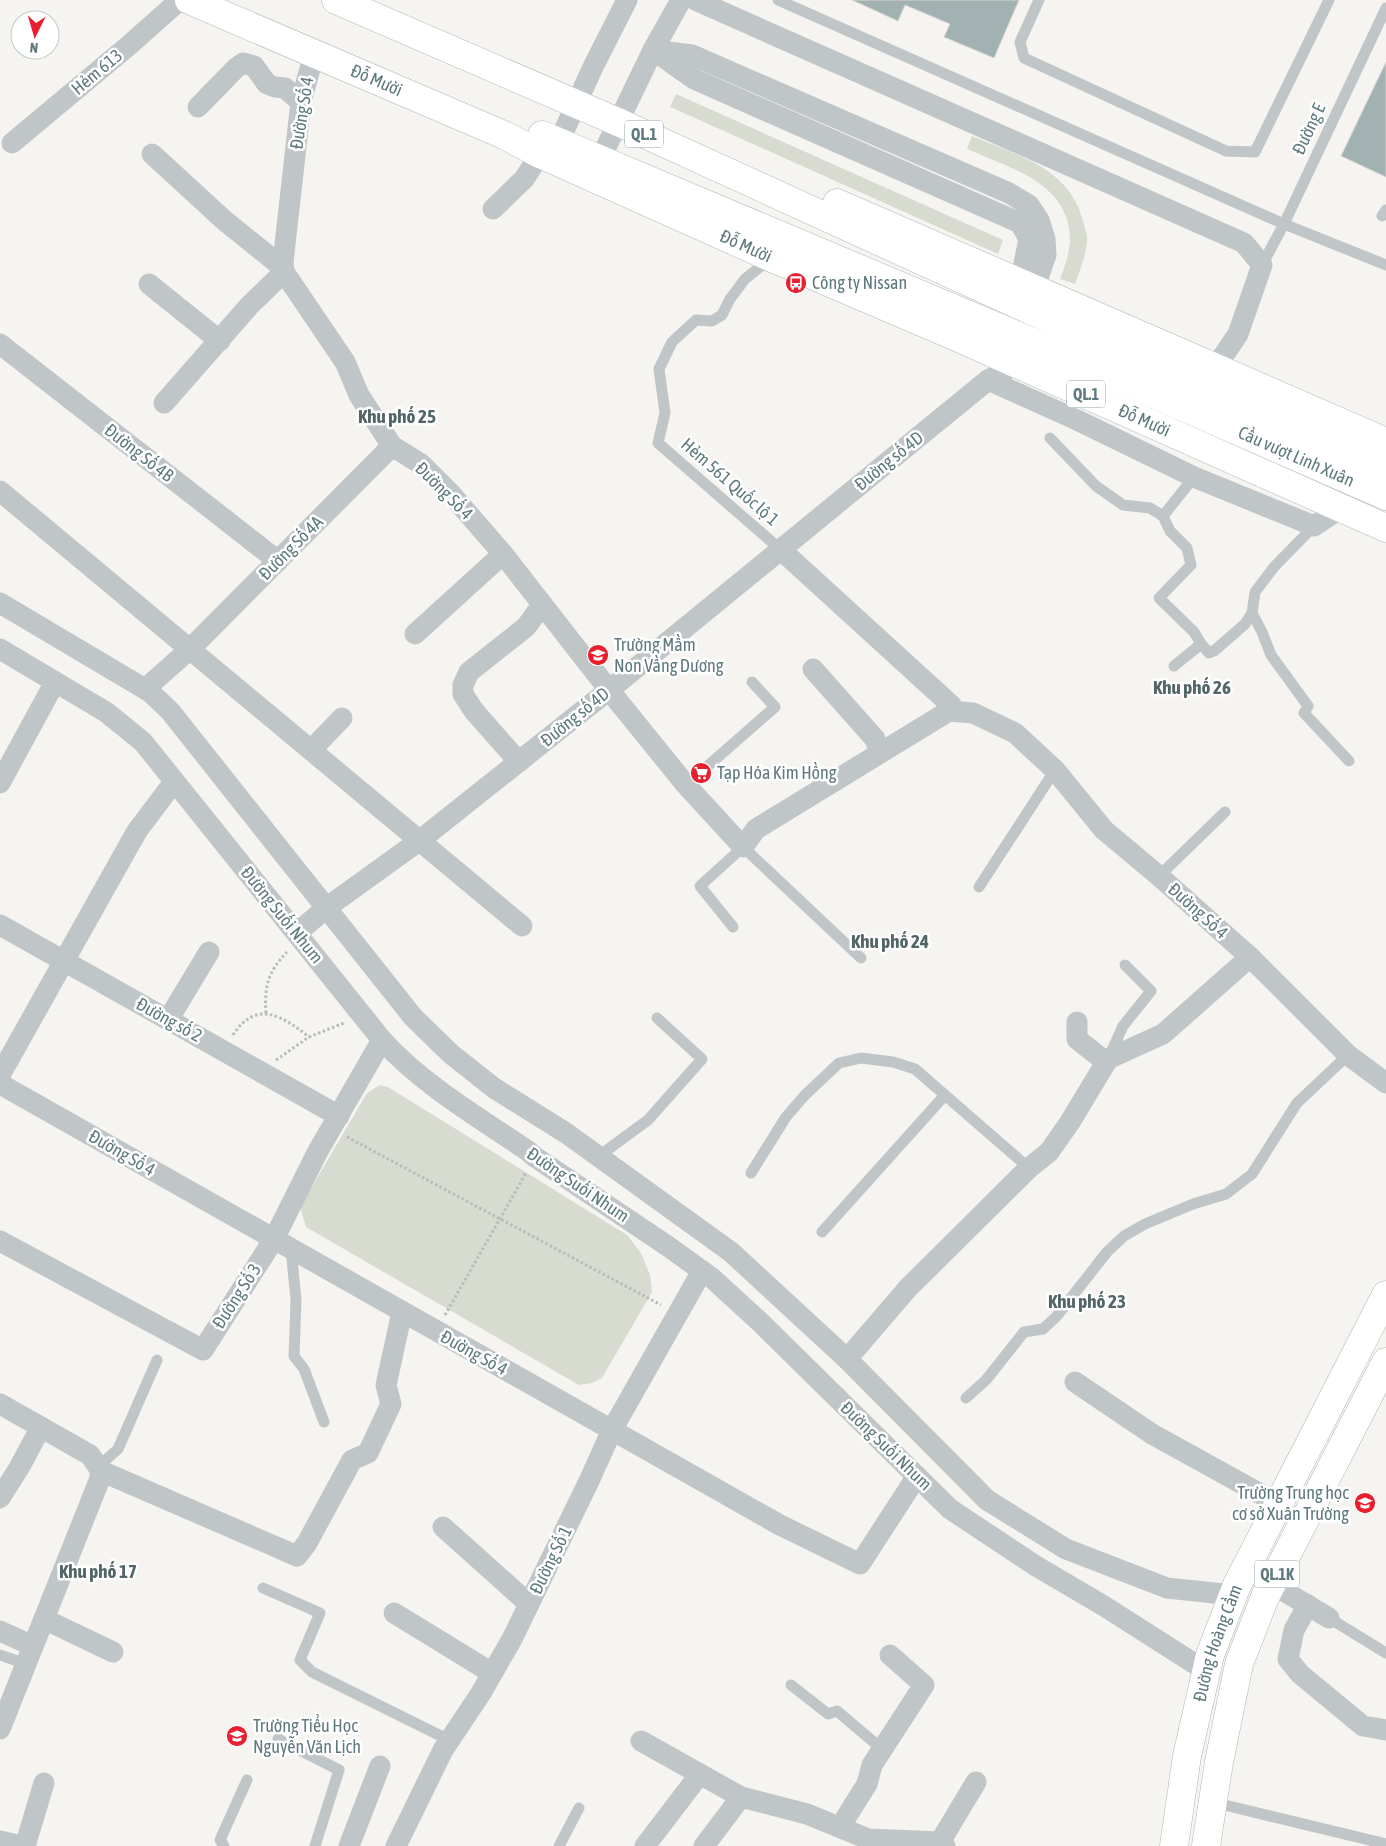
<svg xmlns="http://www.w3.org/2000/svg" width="1386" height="1846" font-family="'Asap Condensed',sans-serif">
	<rect width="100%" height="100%" fill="#f6f4f1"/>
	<g fill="#d7dbd0">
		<path d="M676,94l327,146 -5,14 -323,-145 -5,-2z"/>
		<path d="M972,136c46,20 97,31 111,85 1,5 3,10 4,15 1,16 -7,33 -12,48l-15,-5c4,-11 9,-24 10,-37 1,-59 -60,-74 -103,-93z"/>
		<path d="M380,1085l8,2 239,148 14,18 9,22 2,17 -50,86 -10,5 -13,2 -273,-158 -6,-20 67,-114z"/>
	</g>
	<g fill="#a2b1b2" stroke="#d7d6d4">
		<path d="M852,0h167l-25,58 -50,-21 6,-13 -45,-19 -7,16z"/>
		<path d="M1386,62v115l-45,-21z"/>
	</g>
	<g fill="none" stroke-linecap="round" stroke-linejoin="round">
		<g stroke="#afb7b8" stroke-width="29">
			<g id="primary">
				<path id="s1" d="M1174,1846l13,-90 23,-101 27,-70 149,-290"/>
				<path d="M1206,1846l13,-84 20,-98 26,-67 121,-235"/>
			</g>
		</g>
		<g stroke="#b1b7b8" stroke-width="29">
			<g id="trunk">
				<path id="s2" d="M189,0l315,135 36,19 232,104 189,81 425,189"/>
				<path d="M336,0l282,122 484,221 284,125"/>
				<path id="s3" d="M542,135l536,226 308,135"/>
				<path d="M837,203l549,239"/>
			</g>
		</g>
		<g stroke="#b7bcbd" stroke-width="3" stroke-dasharray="2.5 2.5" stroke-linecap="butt">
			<path d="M266,1013c-2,-27 2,-41 21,-61"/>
			<path d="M233,1035c23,-36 50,-19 76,2"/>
			<path d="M276,1060l33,-23 35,-14"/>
			<path d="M347,1137l314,168"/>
			<path d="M445,1315l81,-142"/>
		</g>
		<g stroke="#c0c6c8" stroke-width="11">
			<path d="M778,0l506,224 102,41"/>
			<path d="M1039,0l-19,42 4,16 202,93 29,1 74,-152"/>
			<path d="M1382,216l4,-6"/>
			<path d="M770,259l-25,20 -15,20 -8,16 -10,6 -16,-1 -24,22 -13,27 6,44 -7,30 122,106"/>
			<path d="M1262,265l22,-41 102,-216"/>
			<path d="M1050,438l46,48 27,19 27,3 13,8 7,15 17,17 4,17 -32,33 35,34 7,12"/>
			<path d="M1163,516l31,-39"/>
			<path d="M1252,613l10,19 9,23 37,51 -4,7 45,48"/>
			<path d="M1174,666l27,-22 8,9 5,-2 31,-27 7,-11 3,-21 19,-25 40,-41"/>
			<path d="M686,785l89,-78 -23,-25"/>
			<path d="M1159,876l66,-64"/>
			<path d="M979,887l76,-117"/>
			<path d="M733,927l-33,-41 43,-39 118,111"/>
			<path d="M1109,1057l14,-31 28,-35 -26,-26"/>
			<path d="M599,1156l49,-36 54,-61 -45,-41"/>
			<path d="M751,1173l35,-56 19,-22 34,-32 22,-5 32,4 22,7 114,99"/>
			<path d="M822,1232l123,-137"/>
			<path d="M291,1249l5,51 -2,56 10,13 20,53"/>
			<path d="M966,1398l20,-18 38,-48 19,-3 13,-12 51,-65 17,-16 21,-12 48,-20 33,-10 26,-20 45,-71 51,-48"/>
			<path d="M98,1467l20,-18 39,-89"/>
			<path d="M263,1588l57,25 -20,47 12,12 137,68"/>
			<path d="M1329,1618l57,35"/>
			<path d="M0,1655l26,9"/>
			<path d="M791,1685l37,29 9,-3 45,38"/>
			<path d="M278,1739l61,31 -24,76"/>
			<path d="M1212,1802l174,42"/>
			<path d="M224,1846l-4,-6 27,-60"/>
			<path d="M559,1846l20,-38"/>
		</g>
		<g stroke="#c0c6c8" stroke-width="21">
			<path d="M695,0l549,243 18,22 -24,69 -23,34"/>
			<path d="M653,50l39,5 317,138 20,12 10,15 6,19 1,16 -7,20"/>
			<path d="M656,52l38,27 326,144 9,16 -5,24"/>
			<path d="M314,54l-13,48 -18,160 1,10 61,90 14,33 33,51 29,18 31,31 51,59 106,136 77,95 57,62 13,-18 193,-118 24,2 42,20 40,37 49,60 55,46 91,81 98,98 38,28"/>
			<path d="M198,107l38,-39 7,-5 11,3 13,18 8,3 10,1 16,14"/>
			<path d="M12,143l115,-96 53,-47"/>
			<path d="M152,154l73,67 51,41h7"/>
			<path d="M553,155l40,-88 34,-67"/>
			<path d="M594,172l59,-122 28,-50"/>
			<path d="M493,209l31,-30 25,-38"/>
			<path d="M149,284l71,57"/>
			<path d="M0,344l278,217"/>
			<path d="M988,380l89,40 117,57 120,49 27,-18"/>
			<path d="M164,403l85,-97 35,-34"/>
			<path d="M0,491l522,435"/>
			<path d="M780,549l171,156 -2,6"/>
			<path d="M0,603l150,89 20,19 243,306 38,37 43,34 72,45 165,119 116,107 140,141 79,49 101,39 66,7"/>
			<path d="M415,634l88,-80"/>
			<path d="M0,649l106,63 37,30 239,298c41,45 96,77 146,111l7,6 134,90 43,31 48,44 190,187 86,57 68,40 102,65"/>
			<path d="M813,669l62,70 5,14"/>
			<path d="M145,689l45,-40 202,-203"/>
			<path d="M311,750l31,-32"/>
			<path d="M519,762l-45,-51 -11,-17v-9l6,-13 57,-45 16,-22"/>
			<path d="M0,783l55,-101"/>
			<path d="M0,925l339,191"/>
			<path d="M297,933l29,-25 93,-67 190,-151 379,-310 16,-8"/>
			<path d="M168,1020l41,-68"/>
			<path d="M1077,1022v17l29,23"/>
			<path d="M0,1075l137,-244 37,-49"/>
			<path d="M0,1084l780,441 80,39 57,-88"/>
			<path d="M0,1241l203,109 71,-111 44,-88 64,-111"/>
			<path d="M847,1359l61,-71 121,-120 20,-16 21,-30 38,-63 55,-25 87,-77"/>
			<path d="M1075,1382l77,52 127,70"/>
			<path d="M0,1404l90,51 11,16 196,85 10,-13 45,-83 16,-7 23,-49 -5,-19 16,-73"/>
			<path d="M0,1498l19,-30 22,-41"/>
			<path d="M443,1527l86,77"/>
			<path d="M1272,1584l57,34"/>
			<path d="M1308,1605l-14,25 -6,29 12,15 63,52 23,4"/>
			<path d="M394,1613l98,60"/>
			<path d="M44,1619l69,33"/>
			<path d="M0,1631l33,15"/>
			<path d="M0,1729l99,-248 2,-10"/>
			<path d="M641,1741l100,56 66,17 61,25 72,3 5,4"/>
			<path d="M840,1827l27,-43 5,-19 52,-80 -34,-30"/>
			<path d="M0,1841l22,5"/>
			<path d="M940,1842l36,-60"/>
			<path d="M25,1846l19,-63"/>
			<path d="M349,1846l31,-80"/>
			<path d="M396,1846l47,-96 38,-57 31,-54 77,-158 23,-51 90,-159"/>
			<path d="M645,1846l55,-72"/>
			<path d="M704,1846l37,-49"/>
		</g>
		<use href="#primary" stroke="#fff" stroke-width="28"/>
		<use href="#trunk" stroke="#fff" stroke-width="28"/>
	</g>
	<defs>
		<g id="bus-disc" transform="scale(1.125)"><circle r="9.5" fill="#e81f2f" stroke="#fff"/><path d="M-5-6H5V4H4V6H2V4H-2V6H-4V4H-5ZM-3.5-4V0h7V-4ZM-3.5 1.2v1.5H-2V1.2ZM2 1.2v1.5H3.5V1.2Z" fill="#fff"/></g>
		<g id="school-disc" transform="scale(1.125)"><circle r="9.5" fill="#e81f2f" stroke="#fff"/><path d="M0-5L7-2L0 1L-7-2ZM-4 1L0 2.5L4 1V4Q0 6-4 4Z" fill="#fff"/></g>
		<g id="supermarket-disc" transform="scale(1.125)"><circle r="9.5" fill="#e81f2f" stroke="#fff"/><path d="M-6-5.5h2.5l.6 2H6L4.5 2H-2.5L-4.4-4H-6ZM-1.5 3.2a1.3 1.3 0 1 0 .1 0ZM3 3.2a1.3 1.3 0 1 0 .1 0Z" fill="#fff"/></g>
	</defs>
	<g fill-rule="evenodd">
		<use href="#bus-disc" x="796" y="283"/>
		<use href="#school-disc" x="598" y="655"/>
		<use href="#supermarket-disc" x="701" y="773"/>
		<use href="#school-disc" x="1365" y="1503"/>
		<use href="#school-disc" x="237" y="1736"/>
	</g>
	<g text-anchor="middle" stroke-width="5" stroke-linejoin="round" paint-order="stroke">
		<g fill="#fff" stroke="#8fa2a5" stroke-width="1">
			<rect x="625" y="120.5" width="38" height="27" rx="4"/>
			<rect x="1067" y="380.5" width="38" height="27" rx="4"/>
			<rect x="1254.5" y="1560.5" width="45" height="27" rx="4"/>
		</g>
		<g font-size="16" font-weight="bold" fill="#5f7a7e">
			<text x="644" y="140">QL.1</text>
			<text x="1086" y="400">QL.1</text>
			<text x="1277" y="1580">QL.1K</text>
		</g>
		<g font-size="18" fill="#5f7a7e" stroke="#fff">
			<text transform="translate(97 72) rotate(-40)" y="6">Hẻm 613</text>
			<text dy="6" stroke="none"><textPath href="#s2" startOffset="204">Đỗ Mười</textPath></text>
			<text transform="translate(302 113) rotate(-81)" y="6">Đường Số 4</text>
			<text transform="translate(1309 129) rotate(-65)" y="6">Đường E</text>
			<text dy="6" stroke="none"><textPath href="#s2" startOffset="609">Đỗ Mười</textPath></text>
			<text dy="6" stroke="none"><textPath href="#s2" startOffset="1044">Đỗ Mười</textPath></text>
			<text transform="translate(139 453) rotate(38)" y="6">Đường Số 4B</text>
			<text dy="6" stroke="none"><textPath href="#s3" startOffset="820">Cầu vượt Linh Xuân</textPath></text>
			<text transform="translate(889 461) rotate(-39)" y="6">Đường số 4D</text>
			<text transform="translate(730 482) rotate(41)" y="6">Hẻm 561 Quốc lộ 1</text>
			<text transform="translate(444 491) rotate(45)" y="6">Đường Số 4</text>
			<text transform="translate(291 548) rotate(-45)" y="6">Đường Số 4A</text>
			<text transform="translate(575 717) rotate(-39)" y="6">Đường số 4D</text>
			<text transform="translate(1198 911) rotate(42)" y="6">Đường Số 4</text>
			<text transform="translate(282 915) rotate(51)" y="6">Đường Suối Nhum</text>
			<text transform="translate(169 1020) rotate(29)" y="6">Đường số 2</text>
			<text transform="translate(122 1153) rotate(30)" y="6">Đường Số 4</text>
			<text transform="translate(578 1185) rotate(34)" y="6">Đường Suối Nhum</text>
			<text transform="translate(237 1296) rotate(-57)" y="6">Đường Số 3</text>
			<text transform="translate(474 1353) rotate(29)" y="6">Đường Số 4</text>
			<text transform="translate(886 1446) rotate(44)" y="6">Đường Suối Nhum</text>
			<text transform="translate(551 1560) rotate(-64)" y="6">Đường Số 1</text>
			<text dy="6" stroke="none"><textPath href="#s1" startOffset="208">Đường Hoàng Cầm</textPath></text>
		</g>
		<g font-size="18" fill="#5f7a7e" stroke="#fff" text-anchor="start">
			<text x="812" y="289">Công ty Nissan</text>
			<text x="614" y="651">Trường Mầm<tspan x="614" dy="21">Non Vầng Dương</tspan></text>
			<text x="717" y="779">Tạp Hóa Kim Hồng</text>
			<text x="1349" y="1499" text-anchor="end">Trường Trung học<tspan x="1349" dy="21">cơ sở Xuân Trường</tspan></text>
			<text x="253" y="1732">Trường Tiểu Học<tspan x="253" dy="21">Nguyễn Văn Lịch</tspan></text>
		</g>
		<g font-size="19" font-weight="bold" fill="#526668" stroke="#fff">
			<text x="397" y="423">Khu phố 25</text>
			<text x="1192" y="694">Khu phố 26</text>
			<text x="890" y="948">Khu phố 24</text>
			<text x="1087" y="1308">Khu phố 23</text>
			<text x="98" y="1578">Khu phố 17</text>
		</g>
	</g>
	<g transform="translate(35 35) rotate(185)"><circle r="24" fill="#ffffff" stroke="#bfcacb"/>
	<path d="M0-4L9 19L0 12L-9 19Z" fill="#e81f2f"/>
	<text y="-8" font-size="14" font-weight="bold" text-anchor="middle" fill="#5f7a7e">N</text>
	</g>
</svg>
